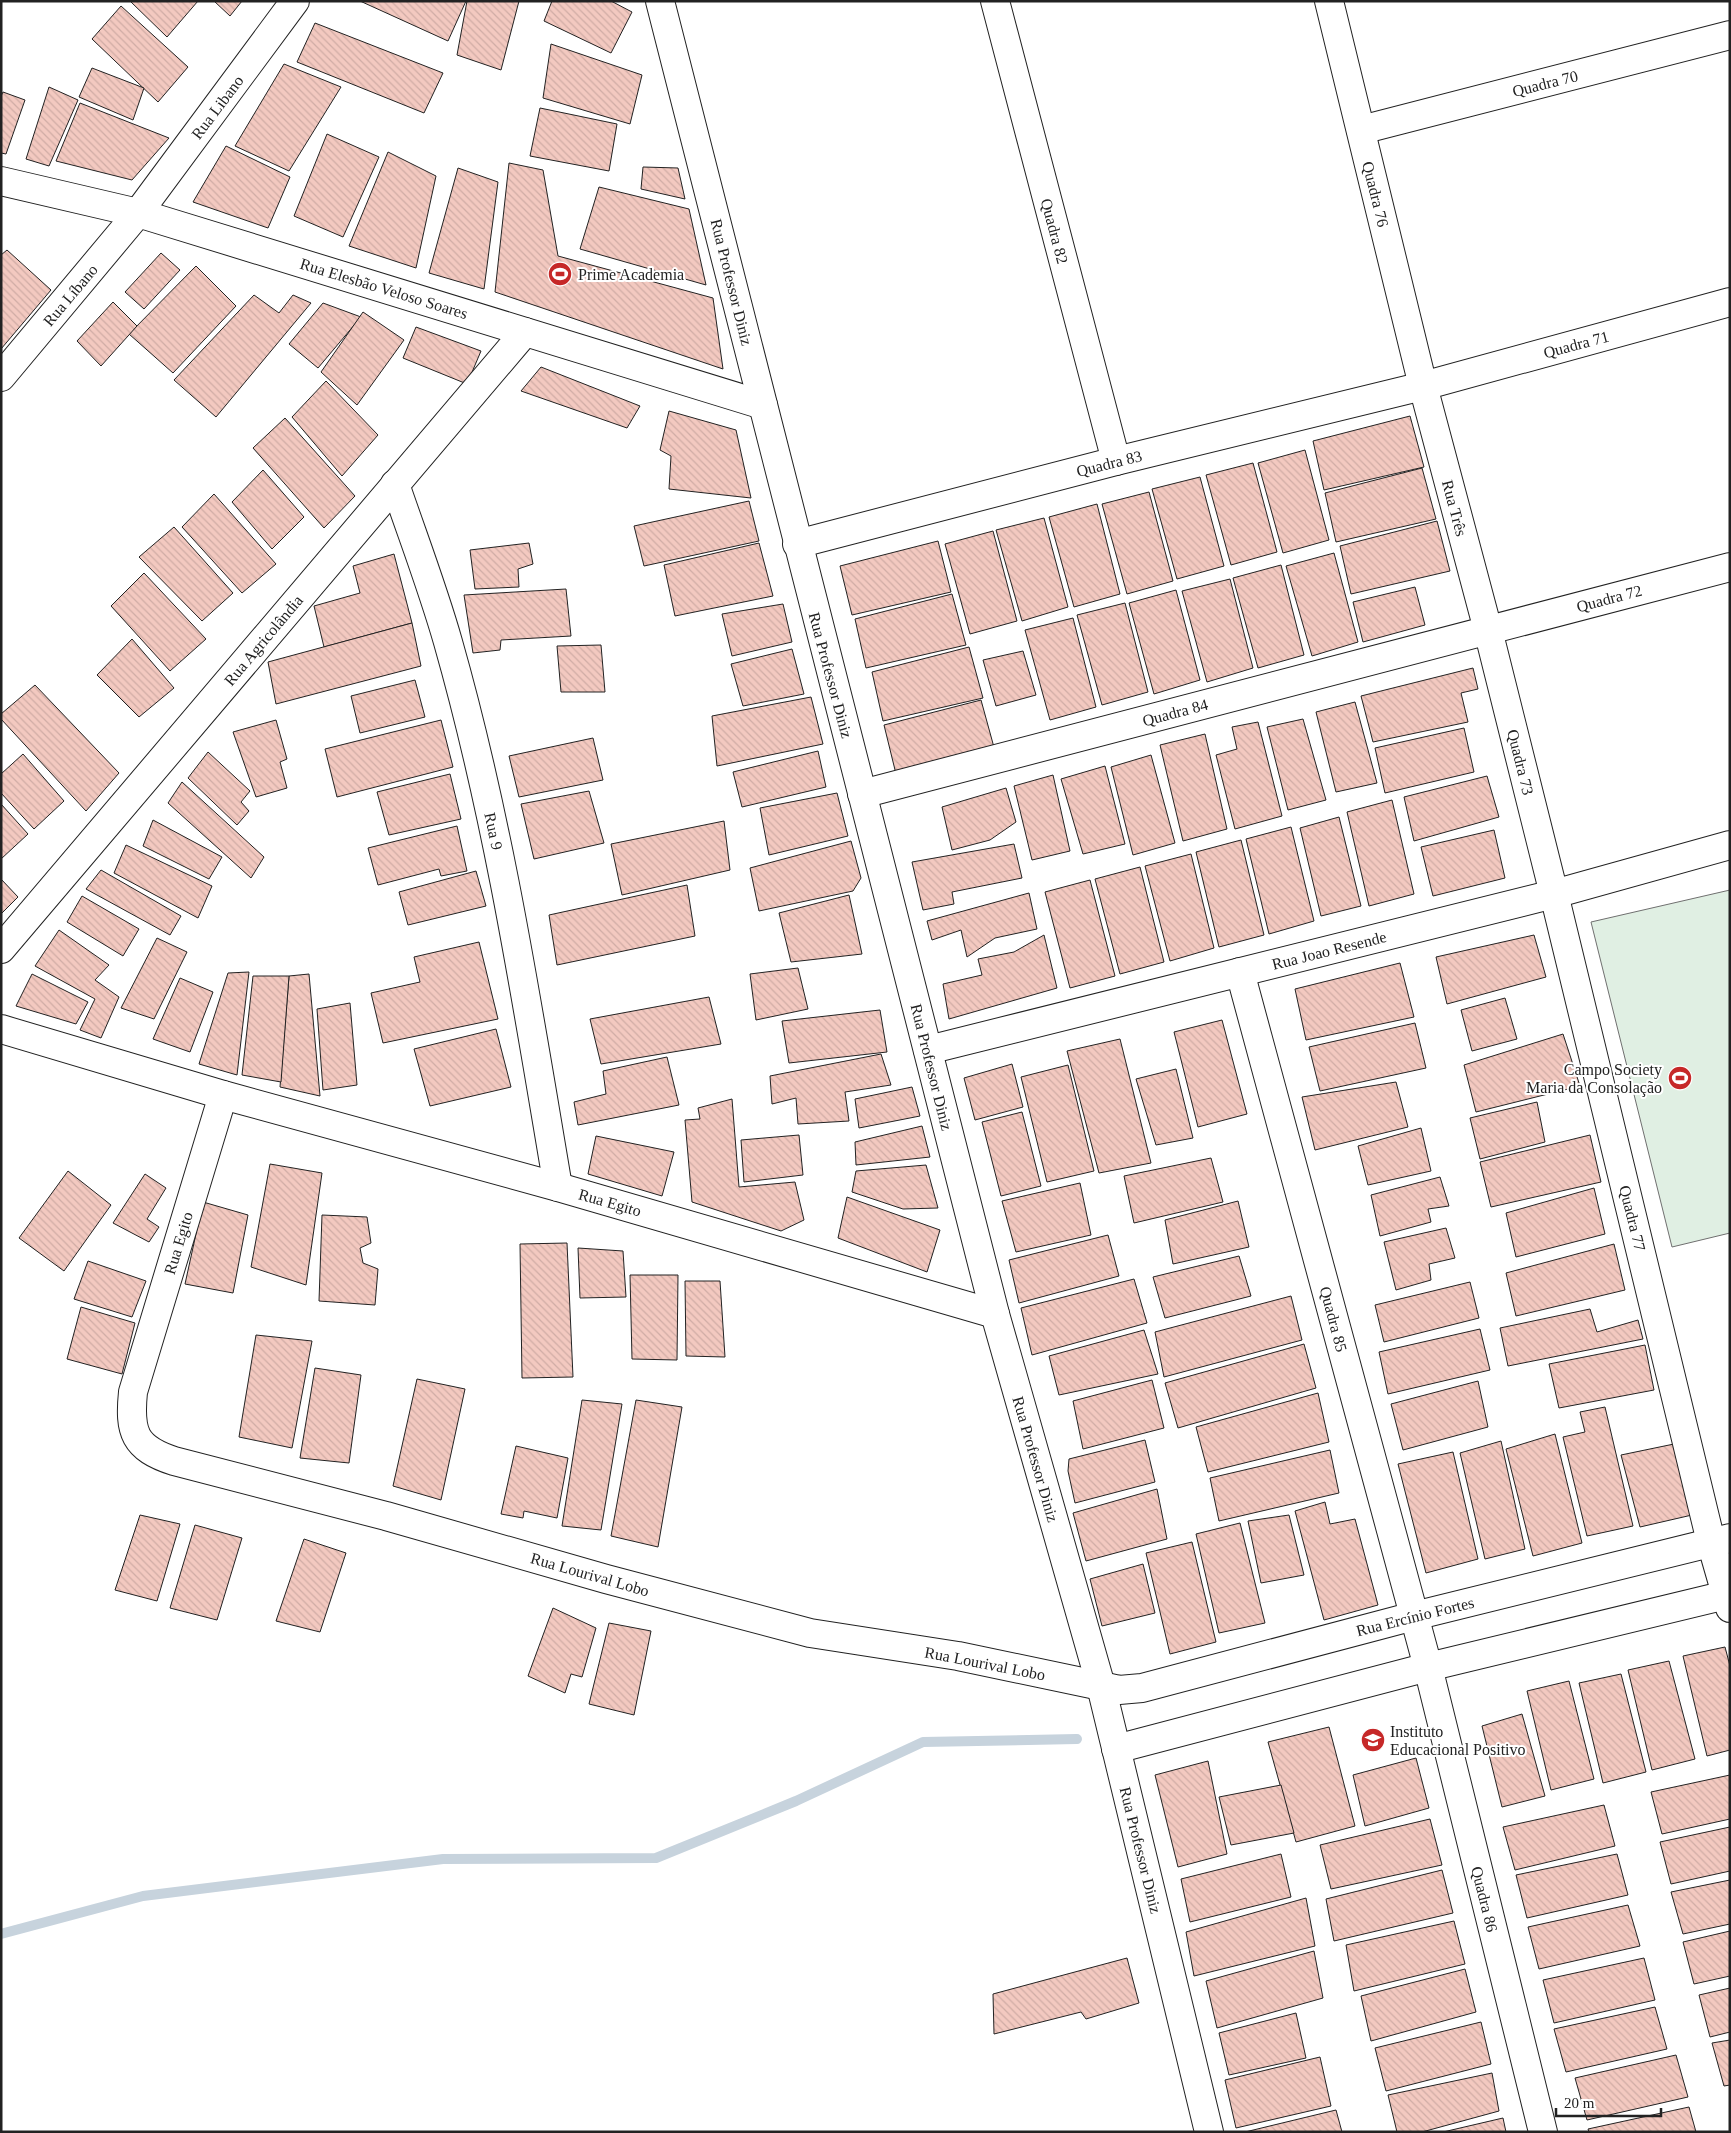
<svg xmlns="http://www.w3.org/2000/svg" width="1731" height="2133" font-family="Georgia,serif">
	<defs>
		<pattern id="building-back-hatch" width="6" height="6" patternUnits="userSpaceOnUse" patternTransform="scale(1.25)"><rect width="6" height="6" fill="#f3c9c0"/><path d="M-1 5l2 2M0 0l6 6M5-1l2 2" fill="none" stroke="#d0aca5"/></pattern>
	</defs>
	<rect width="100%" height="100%" fill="#fff"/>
	<path fill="#e0efe3" stroke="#6f6f6f" d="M1730,890v343l-58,14 -81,-325z"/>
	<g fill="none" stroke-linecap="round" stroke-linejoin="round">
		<path stroke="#c7d3dd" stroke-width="10" d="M1,1934l142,-38 300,-37 213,-1 140,-57 127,-59 154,-3"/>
	</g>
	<g fill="url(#building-back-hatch)" stroke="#222">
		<path d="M130,1h68l-31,36z"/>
		<path d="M214,1h28l-12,15z"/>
		<path d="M360,1h106l-18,40z"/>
		<path d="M467,1h52l-18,69 -44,-15z"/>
		<path d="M552,1h59l21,11 -21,41 -67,-32z"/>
		<path d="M121,6l67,61 -30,35 -66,-63z"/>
		<path d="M315,23l128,50 -19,40 -127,-51z"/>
		<path d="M551,44l91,31 -12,49 -87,-26z"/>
		<path d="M284,64l57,23 -52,84 -54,-25z"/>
		<path d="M92,68l52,20 -11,32 -54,-23z"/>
		<path d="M49,87l29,13 -29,66 -23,-7z"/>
		<path d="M3,92l22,8 -19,54 -5,-1v-57z"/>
		<path d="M80,103l89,35 -37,42 -76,-19z"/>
		<path d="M540,108l77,16 -8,47 -79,-15z"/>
		<path d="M327,134l52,23 -36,80 -49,-21z"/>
		<path d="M226,146l64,31 -22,51 -75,-26z"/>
		<path d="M388,152l48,24 -20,92 -67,-22z"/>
		<path d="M509,163l34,7 15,86 155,42 10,71 -228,-77z"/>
		<path d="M643,167l35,1 7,31 -44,-10z"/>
		<path d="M458,168l40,14 -14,107 -55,-16z"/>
		<path d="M599,187l90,22 17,76 -126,-36z"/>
		<path d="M7,250l44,40 -50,59v-94z"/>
		<path d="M161,253l19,17 -36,39 -19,-17z"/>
		<path d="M196,266l40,40 -63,67 -44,-39z"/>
		<path d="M254,295l25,18 14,-18 18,8 -95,114 -42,-37z"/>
		<path d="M113,302l24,24 -36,40 -24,-25z"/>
		<path d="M323,303l38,14 -43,51 -29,-24z"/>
		<path d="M363,312l41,28 -47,65 -36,-33z"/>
		<path d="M416,327l65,24 -14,33 -64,-26z"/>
		<path d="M541,367l99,39 -13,22 -106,-37z"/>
		<path d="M326,381l52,54 -36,41 -50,-59z"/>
		<path d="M669,411l67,19 15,68 -82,-9 2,-33 -11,-6z"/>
		<path d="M1410,416l14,51 -100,23 -11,-49z"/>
		<path d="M285,418l70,78 -31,32 -71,-80z"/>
		<path d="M1305,450l24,90 -46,13 -25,-90z"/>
		<path d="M1253,463l24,89 -46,13 -25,-90z"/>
		<path d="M1422,468l14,51 -100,23 -11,-49z"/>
		<path d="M263,470l41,47 -32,32 -40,-47z"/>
		<path d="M1200,477l24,89 -47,13 -25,-90z"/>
		<path d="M1149,492l24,89 -46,13 -25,-90z"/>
		<path d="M214,494l62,70 -34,29 -60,-66z"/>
		<path d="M749,501l10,40 -115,25 -10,-40z"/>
		<path d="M1097,504l23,90 -46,13 -25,-90z"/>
		<path d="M1044,518l24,89 -46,14 -26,-91z"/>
		<path d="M1437,521l13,50 -99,23 -11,-48z"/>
		<path d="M174,527l59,66 -31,28 -63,-64z"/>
		<path d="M993,531l24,90 -47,13 -25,-90z"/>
		<path d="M938,541l13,51 -99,23 -12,-49z"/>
		<path d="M529,543l4,21 -15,5 1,18 -44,2 -5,-39z"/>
		<path d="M759,543l14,53 -98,20 -11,-51z"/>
		<path d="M1334,553l24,89 -46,14 -26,-90z"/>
		<path d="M394,554l18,69 -88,24 -10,-41 46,-13 -7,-27z"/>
		<path d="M1281,565l23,90 -46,13 -25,-90z"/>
		<path d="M144,573l62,66 -36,32 -59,-65z"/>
		<path d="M1230,579l23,89 -46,14 -25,-91z"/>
		<path d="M1415,587l10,38 -62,17 -10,-40z"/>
		<path d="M566,589l5,47 -70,4 -1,10 -27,3 -9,-58z"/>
		<path d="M1176,590l24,90 -46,14 -25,-91z"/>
		<path d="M952,594l14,51 -100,23 -11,-49z"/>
		<path d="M1125,603l23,89 -46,13 -25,-90z"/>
		<path d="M783,604l9,38 -60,14 -10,-42z"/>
		<path d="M1073,618l23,89 -46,13 -25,-90z"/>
		<path d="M412,623l9,43 -145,38 -8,-42z"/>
		<path d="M132,639l42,49 -35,29 -42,-42z"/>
		<path d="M601,645l4,47h-44l-4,-46z"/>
		<path d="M969,647l14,51 -100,23 -11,-49z"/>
		<path d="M792,649l12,45 -61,12 -12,-42z"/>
		<path d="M1023,651l13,44 -40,11 -13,-46z"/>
		<path d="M1473,668l5,21 -17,4 7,29 -95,20 -12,-46z"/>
		<path d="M415,680l10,37 -65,16 -9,-37z"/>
		<path d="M35,685l84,88 -33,38 -85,-92v-5z"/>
		<path d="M811,697l12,47 -106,22 -5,-50z"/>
		<path d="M981,700l14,51 -99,23 -12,-49z"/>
		<path d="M1355,702l22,81 -41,9 -20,-80z"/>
		<path d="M1303,719l23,81 -38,10 -21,-83z"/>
		<path d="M276,720l11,39 -7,3 7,26 -31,9 -23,-65z"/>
		<path d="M441,720l12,47 -116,30 -12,-48z"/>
		<path d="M1258,722l24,94 -47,13 -19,-74 21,-6 -5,-22z"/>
		<path d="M1464,728l10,44 -89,21 -10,-45z"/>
		<path d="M1205,734l22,95 -44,12 -23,-96z"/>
		<path d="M593,738l10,42 -84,17 -10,-41z"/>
		<path d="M818,751l8,36 -84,20 -9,-35z"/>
		<path d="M208,752l42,39 -9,11 8,9 -12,14 -49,-47z"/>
		<path d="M23,754l41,47 -30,28 -33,-36v-19z"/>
		<path d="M1151,755l24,88 -42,12 -22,-88z"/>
		<path d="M1105,766l20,78 -42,10 -22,-75z"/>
		<path d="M450,774l11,45 -72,16 -12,-43z"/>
		<path d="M1053,775l17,76 -38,9 -18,-74z"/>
		<path d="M1487,776l12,41 -85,24 -10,-44z"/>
		<path d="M182,782l82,75 -13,21 -83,-75z"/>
		<path d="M1006,788l10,34 -26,18 -38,10 -10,-43z"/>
		<path d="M589,791l15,52 -70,16 -13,-55z"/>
		<path d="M837,793l11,43 -79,19 -9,-47z"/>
		<path d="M1392,800l22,94 -45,12 -22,-94z"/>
		<path d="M1,804l27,30 -27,25z"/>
		<path d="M1339,817l22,89 -40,10 -21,-88z"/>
		<path d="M153,820l69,37 -13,22 -66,-33z"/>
		<path d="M724,821l6,49 -108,25 -11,-51z"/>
		<path d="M457,826l10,45 -26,5 -2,-7 -61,16 -10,-37z"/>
		<path d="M1291,827l23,94 -45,13 -23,-95z"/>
		<path d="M1494,830l11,48 -72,18 -12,-49z"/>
		<path d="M1241,840l23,95 -45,12 -23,-95z"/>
		<path d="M851,841l10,37 -8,13 -94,20 -9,-43z"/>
		<path d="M1014,844l8,34 -70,14 2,12 -31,6 -11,-48z"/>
		<path d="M126,845l86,41 -14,32 -84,-45z"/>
		<path d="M1191,854l23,94 -44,13 -25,-95z"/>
		<path d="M1140,867l24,95 -44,12 -25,-95z"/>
		<path d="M101,870l80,46 -11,19 -84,-46z"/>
		<path d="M476,871l10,35 -78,19 -9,-33z"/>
		<path d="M1,879l17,18 -17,17z"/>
		<path d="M1090,880l25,96 -45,12 -25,-96z"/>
		<path d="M687,885l8,51 -138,29 -8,-50z"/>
		<path d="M1029,893l8,36 -42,9 -28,19 -6,-27 -29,10 -5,-19z"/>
		<path d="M849,895l13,59 -71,8 -12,-49z"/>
		<path d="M82,896l57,33 -16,27 -56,-34z"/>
		<path d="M59,930l50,35 -14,15 24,17 -18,41 -21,-8 15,-31 -60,-33z"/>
		<path d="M1044,935l13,53 -108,31 -6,-35 39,-9 -4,-16 36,-7z"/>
		<path d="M1534,935l12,42 -99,27 -11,-47z"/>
		<path d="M157,938l30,14 -33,67 -33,-11z"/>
		<path d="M479,942l19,77 -115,24 -12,-50 49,-11 -6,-25z"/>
		<path d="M1400,963l14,54 -108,23 -11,-51z"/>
		<path d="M798,968l10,41 -52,11 -6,-46z"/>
		<path d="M249,972l-12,103 -38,-11 29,-91z"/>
		<path d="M32,974l56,28 -12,22 -60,-18z"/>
		<path d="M309,974l11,122 -40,-9 9,-111z"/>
		<path d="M253,976h36l-8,106 -39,-7z"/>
		<path d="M180,978l33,14 -23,60 -37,-13z"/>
		<path d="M709,997l12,47 -120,20 -11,-45z"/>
		<path d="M1505,998l12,41 -45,12 -11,-41z"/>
		<path d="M350,1003l7,82 -34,5 -6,-81z"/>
		<path d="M880,1010l7,42 -98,11 -7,-42z"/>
		<path d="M1222,1020l25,94 -49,13 -24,-95z"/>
		<path d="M1415,1023l11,45 -106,23 -11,-44z"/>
		<path d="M496,1029l15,58 -81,19 -16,-57z"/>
		<path d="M1563,1034l17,52 -104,26 -12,-47z"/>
		<path d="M1120,1039l31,124 -52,10 -32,-122z"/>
		<path d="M881,1054l10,31 -46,7 4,29 -51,3 -2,-26 -24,6 -2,-28z"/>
		<path d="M667,1057l12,48 -101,20 -4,-23 32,-8 -3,-23z"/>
		<path d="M1012,1064l11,43 -48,13 -11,-42z"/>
		<path d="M1068,1065l26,106 -47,11 -26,-105z"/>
		<path d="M1176,1069l17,69 -37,7 -20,-66z"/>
		<path d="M1396,1082l12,45 -93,23 -13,-53z"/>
		<path d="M912,1087l8,29 -61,12 -4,-29z"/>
		<path d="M732,1099l7,88 56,-5 9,38 -23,11 -89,-29 -7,-82 15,-1 -2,-11z"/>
		<path d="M1537,1102l8,40 -65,17 -10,-41z"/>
		<path d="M1022,1112l19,74 -40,10 -19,-74z"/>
		<path d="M922,1126l8,31 -74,8 -1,-23z"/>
		<path d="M1421,1128l10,43 -63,14 -10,-39z"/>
		<path d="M799,1135l4,40 -59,7 -3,-42z"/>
		<path d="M1590,1135l11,47 -110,25 -11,-45z"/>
		<path d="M596,1136l78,16 -12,44 -74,-22z"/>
		<path d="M1211,1158l12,44 -89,21 -10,-47z"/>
		<path d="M270,1164l52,9 -16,112 -55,-18z"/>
		<path d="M926,1165l12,43 -35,1 -51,-17 4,-21z"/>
		<path d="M68,1171l43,34 -47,66 -45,-33z"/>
		<path d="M145,1174l21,14 -19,31 12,8 -10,15 -36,-19z"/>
		<path d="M1440,1177l9,29 -21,3 3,13 -51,14 -9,-41z"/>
		<path d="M1080,1183l11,52 -75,17 -14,-51z"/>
		<path d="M1594,1188l11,46 -89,23 -10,-44z"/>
		<path d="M847,1197l93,33 -13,42 -89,-34z"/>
		<path d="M1238,1201l11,46 -76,17 -8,-44z"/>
		<path d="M203,1202l45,13 -15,78 -48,-9z"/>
		<path d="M322,1215l45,2 4,26 -11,5 3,15 15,6 -3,36 -56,-4z"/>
		<path d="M1446,1228l9,30 -26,6 2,16 -35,10 -12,-48z"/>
		<path d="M1108,1235l11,41 -100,27 -10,-43z"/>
		<path d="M567,1243l6,134 -51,1 -2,-134z"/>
		<path d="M1614,1244l11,46 -109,26 -10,-43z"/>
		<path d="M578,1248l45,3 3,46 -46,1z"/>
		<path d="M1239,1256l12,40 -86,22 -12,-41z"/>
		<path d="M88,1261l58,20 -14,36 -58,-18z"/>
		<path d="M630,1275h48l-1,85 -45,-1z"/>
		<path d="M1134,1279l13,44 -115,32 -11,-47z"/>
		<path d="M685,1281h35l5,76 -39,-1z"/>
		<path d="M1470,1282l9,36 -95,24 -9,-37z"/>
		<path d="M1291,1296l11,44 -138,37 -9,-45z"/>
		<path d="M81,1307l54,16 -13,51 -55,-15z"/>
		<path d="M1590,1309l7,23 41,-12 5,19 -135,27 -8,-38z"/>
		<path d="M1480,1329l10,41 -102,24 -9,-42z"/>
		<path d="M1144,1330l14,44 -99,21 -10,-39z"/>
		<path d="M256,1335l56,6 -20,107 -53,-11z"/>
		<path d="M1304,1344l12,44 -138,40 -13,-45z"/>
		<path d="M1645,1345l9,45 -95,18 -10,-44z"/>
		<path d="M315,1368l46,7 -12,88 -49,-5z"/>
		<path d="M417,1379l48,10 -24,111 -48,-14z"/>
		<path d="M1152,1380l12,48 -81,21 -10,-48z"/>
		<path d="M1478,1381l10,46 -85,23 -12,-46z"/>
		<path d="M1318,1393l11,49 -121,30 -12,-45z"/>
		<path d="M582,1400l40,4 -21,126 -39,-4z"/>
		<path d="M636,1400l46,7 -24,140 -47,-11z"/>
		<path d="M1605,1407l28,119 -46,10 -24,-99 22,-5 -5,-20z"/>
		<path d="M1555,1434l27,109 -49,13 -27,-107z"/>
		<path d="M1145,1440l10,42 -80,21 -7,-32 1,-12z"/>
		<path d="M1501,1441l24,108 -40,10 -25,-106z"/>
		<path d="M1674,1444l18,71 -52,12 -19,-72z"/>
		<path d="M516,1446l52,12 -11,60 -33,-7 -1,7 -22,-4z"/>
		<path d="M1330,1450l9,43 -120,28 -9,-43z"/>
		<path d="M1453,1452l25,107 -52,14 -28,-109z"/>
		<path d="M1157,1489l10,50 -81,22 -13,-48z"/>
		<path d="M1325,1502l5,22 25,-5 23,86 -54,15 -29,-109z"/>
		<path d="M140,1515l40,9 -23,77 -42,-11z"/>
		<path d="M1289,1515l15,60 -43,8 -13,-62z"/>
		<path d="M1240,1523l25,100 -46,10 -23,-99z"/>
		<path d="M195,1525l47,13 -25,82 -47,-12z"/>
		<path d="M304,1539l42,14 -26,79 -44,-11z"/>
		<path d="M1192,1542l24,100 -46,12 -24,-101z"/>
		<path d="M1143,1564l12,49 -53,13 -12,-47z"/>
		<path d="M553,1608l43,20 -14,49 -11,-3 -6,19 -37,-17z"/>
		<path d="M609,1623l42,8 -17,84 -45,-11z"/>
		<path d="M1725,1647l5,19v84l-23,6 -24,-100z"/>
		<path d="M1669,1661l26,98 -43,11 -24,-100z"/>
		<path d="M1621,1674l25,98 -43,11 -24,-100z"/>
		<path d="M1569,1681l25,98 -43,11 -24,-99z"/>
		<path d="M1522,1714l23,82 -43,11 -20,-81z"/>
		<path d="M1329,1727l26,99 -59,16 -28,-100z"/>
		<path d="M1416,1758l13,50 -64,18 -12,-51z"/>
		<path d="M1208,1761l19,93 -49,13 -23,-92z"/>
		<path d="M1730,1775v44l-68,15 -11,-42z"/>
		<path d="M1281,1785l13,48 -63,12 -12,-48z"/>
		<path d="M1604,1805l11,41 -100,24 -12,-43z"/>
		<path d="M1430,1819l12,46 -111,24 -11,-44z"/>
		<path d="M1730,1827v44l-59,13 -11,-42z"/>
		<path d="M1281,1854l10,43 -101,25 -9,-43z"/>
		<path d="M1617,1854l11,41 -101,23 -11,-43z"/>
		<path d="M1442,1870l11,43 -119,28 -8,-42z"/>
		<path d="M1730,1880v44l-47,10 -12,-42z"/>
		<path d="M1306,1898l9,48 -121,30 -8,-44z"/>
		<path d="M1628,1905l12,41 -101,23 -11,-42z"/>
		<path d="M1454,1921l11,43 -111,27 -8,-46z"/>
		<path d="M1730,1931v45l-36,8 -11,-42z"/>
		<path d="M1314,1951l9,47 -106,30 -11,-47z"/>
		<path d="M1127,1958l12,45 -53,16 -5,-7 -87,22 -1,-40z"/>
		<path d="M1644,1958l11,42 -101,23 -11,-43z"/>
		<path d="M1465,1969l11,43 -105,29 -10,-45z"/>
		<path d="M1730,1988v44l-20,5 -11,-42z"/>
		<path d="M1655,2007l12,42 -101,23 -12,-43z"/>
		<path d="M1296,2013l10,45 -77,17 -10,-42z"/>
		<path d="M1481,2022l10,42 -105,27 -11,-43z"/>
		<path d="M1730,2040v45l-6,1 -12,-43z"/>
		<path d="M1676,2055l12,42 -101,23 -12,-42z"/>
		<path d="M1320,2057l11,49 -95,22 -11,-48z"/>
		<path d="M1492,2073l7,38 -77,21h-25l-9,-37z"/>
		<path d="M1689,2107l7,25h-107l-1,-3z"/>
		<path d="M1336,2110l6,22h-97z"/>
		<path d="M1503,2118l3,14h-63z"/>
	</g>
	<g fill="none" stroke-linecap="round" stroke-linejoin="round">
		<g stroke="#222" stroke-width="30">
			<g id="street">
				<path d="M995,1l121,460"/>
				<path d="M1329,1l94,385 65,244 66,264 157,648 19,66"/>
				<path d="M1361,130l369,-95"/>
				<path d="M1,181l137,32 625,192"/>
				<path d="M1,377l137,-164 157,-212"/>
				<path d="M395,484c18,53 38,105 53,158 51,179 79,362 110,545"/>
				<path d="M797,544l319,-83 307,-75 307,-84"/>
				<path d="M862,794l868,-227"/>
				<path d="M1,949l524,-617"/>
				<path d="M1240,972l188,695 115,465"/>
				<path d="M1,1029l222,66 335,92 437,127"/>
				<path d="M928,1050l626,-156 176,-49"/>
				<path d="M223,1095l-90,297c-4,40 1,56 41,69l212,55 220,63 204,54 148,23 143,30"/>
			</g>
		</g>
		<g stroke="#222" stroke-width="30">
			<g id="secondary">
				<path d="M660,1l335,1313 106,372 108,446"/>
				<path d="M1101,1686l18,4 23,-2 272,-72 316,-78"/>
				<path d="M1116,1749l312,-82 302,-73"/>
			</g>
		</g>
		<use href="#street" stroke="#fff" stroke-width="28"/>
		<use href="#secondary" stroke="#fff" stroke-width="28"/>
	</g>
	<defs>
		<g id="stadium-disc" transform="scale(1.25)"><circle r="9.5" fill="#c62828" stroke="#fff"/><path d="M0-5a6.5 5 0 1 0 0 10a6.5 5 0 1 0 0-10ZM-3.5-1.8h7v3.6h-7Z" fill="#fff"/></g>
		<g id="school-disc" transform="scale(1.25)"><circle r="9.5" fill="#c62828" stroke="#fff"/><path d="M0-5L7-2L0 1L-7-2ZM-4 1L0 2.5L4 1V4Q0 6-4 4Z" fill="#fff"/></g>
	</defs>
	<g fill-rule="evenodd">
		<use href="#stadium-disc" x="560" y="274"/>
		<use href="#stadium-disc" x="1680" y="1078"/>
		<use href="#school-disc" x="1373" y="1740"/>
	</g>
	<g text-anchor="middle" stroke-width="4" stroke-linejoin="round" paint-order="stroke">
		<g font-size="16" fill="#222" stroke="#fff">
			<text transform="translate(1545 83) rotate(-14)" y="6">Quadra 70</text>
			<text transform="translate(217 107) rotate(-53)" y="6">Rua Libano</text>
			<text transform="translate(1376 194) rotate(76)" y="6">Quadra 76</text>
			<text transform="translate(1055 231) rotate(75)" y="6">Quadra 82</text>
			<text transform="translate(732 282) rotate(76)" y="6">Rua Professor Diniz</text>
			<text transform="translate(384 288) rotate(17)" y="6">Rua Elesbão Veloso Soares</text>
			<text transform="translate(70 295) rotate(-50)" y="6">Rua Líbano</text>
			<text transform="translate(1576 344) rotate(-15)" y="6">Quadra 71</text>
			<text transform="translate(1109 463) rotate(-14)" y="6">Quadra 83</text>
			<text transform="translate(1455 508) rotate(75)" y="6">Rua Três</text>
			<text transform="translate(1609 598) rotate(-15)" y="6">Quadra 72</text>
			<text transform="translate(263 640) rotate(-50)" y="6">Rua Agricolândia</text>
			<text transform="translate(831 675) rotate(75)" y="6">Rua Professor Diniz</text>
			<text transform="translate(1175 712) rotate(-15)" y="6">Quadra 84</text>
			<text transform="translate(1521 762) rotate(76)" y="6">Quadra 73</text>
			<text transform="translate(494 831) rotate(78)" y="6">Rua 9</text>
			<text transform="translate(1329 950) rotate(-14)" y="6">Rua Joao Resende</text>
			<text transform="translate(932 1067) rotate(76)" y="6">Rua Professor Diniz</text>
			<text transform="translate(610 1202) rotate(16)" y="6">Rua Egito</text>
			<text transform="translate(1633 1218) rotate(76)" y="6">Quadra 77</text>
			<text transform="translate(178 1243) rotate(-73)" y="6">Rua Egito</text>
			<text transform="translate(1334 1319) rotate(75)" y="6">Quadra 85</text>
			<text transform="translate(1036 1459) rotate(74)" y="6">Rua Professor Diniz</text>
			<text transform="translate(590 1574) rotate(16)" y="6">Rua Lourival Lobo</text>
			<text transform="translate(1415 1616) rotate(-14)" y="6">Rua Ercínio Fortes</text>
			<text transform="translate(985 1663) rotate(11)" y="6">Rua Lourival Lobo</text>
			<text transform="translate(1141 1850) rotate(76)" y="6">Rua Professor Diniz</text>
			<text transform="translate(1485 1899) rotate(76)" y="6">Quadra 86</text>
		</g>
		<g font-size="16" fill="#222" stroke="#fff" text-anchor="start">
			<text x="578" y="280">Prime Academia</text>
			<text x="1662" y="1075" text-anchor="end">Campo Society<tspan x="1662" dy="18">Maria da Consolação</tspan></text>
			<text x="1390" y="1737">Instituto<tspan x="1390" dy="18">Educacional Positivo</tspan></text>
		</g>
	</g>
	<rect width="1731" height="2133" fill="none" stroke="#222222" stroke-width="5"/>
	<path d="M1556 2108v8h105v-8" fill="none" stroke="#222222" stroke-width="2.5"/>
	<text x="1564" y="2108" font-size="15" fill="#222222" stroke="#ffffff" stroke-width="4" paint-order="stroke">20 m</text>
</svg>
